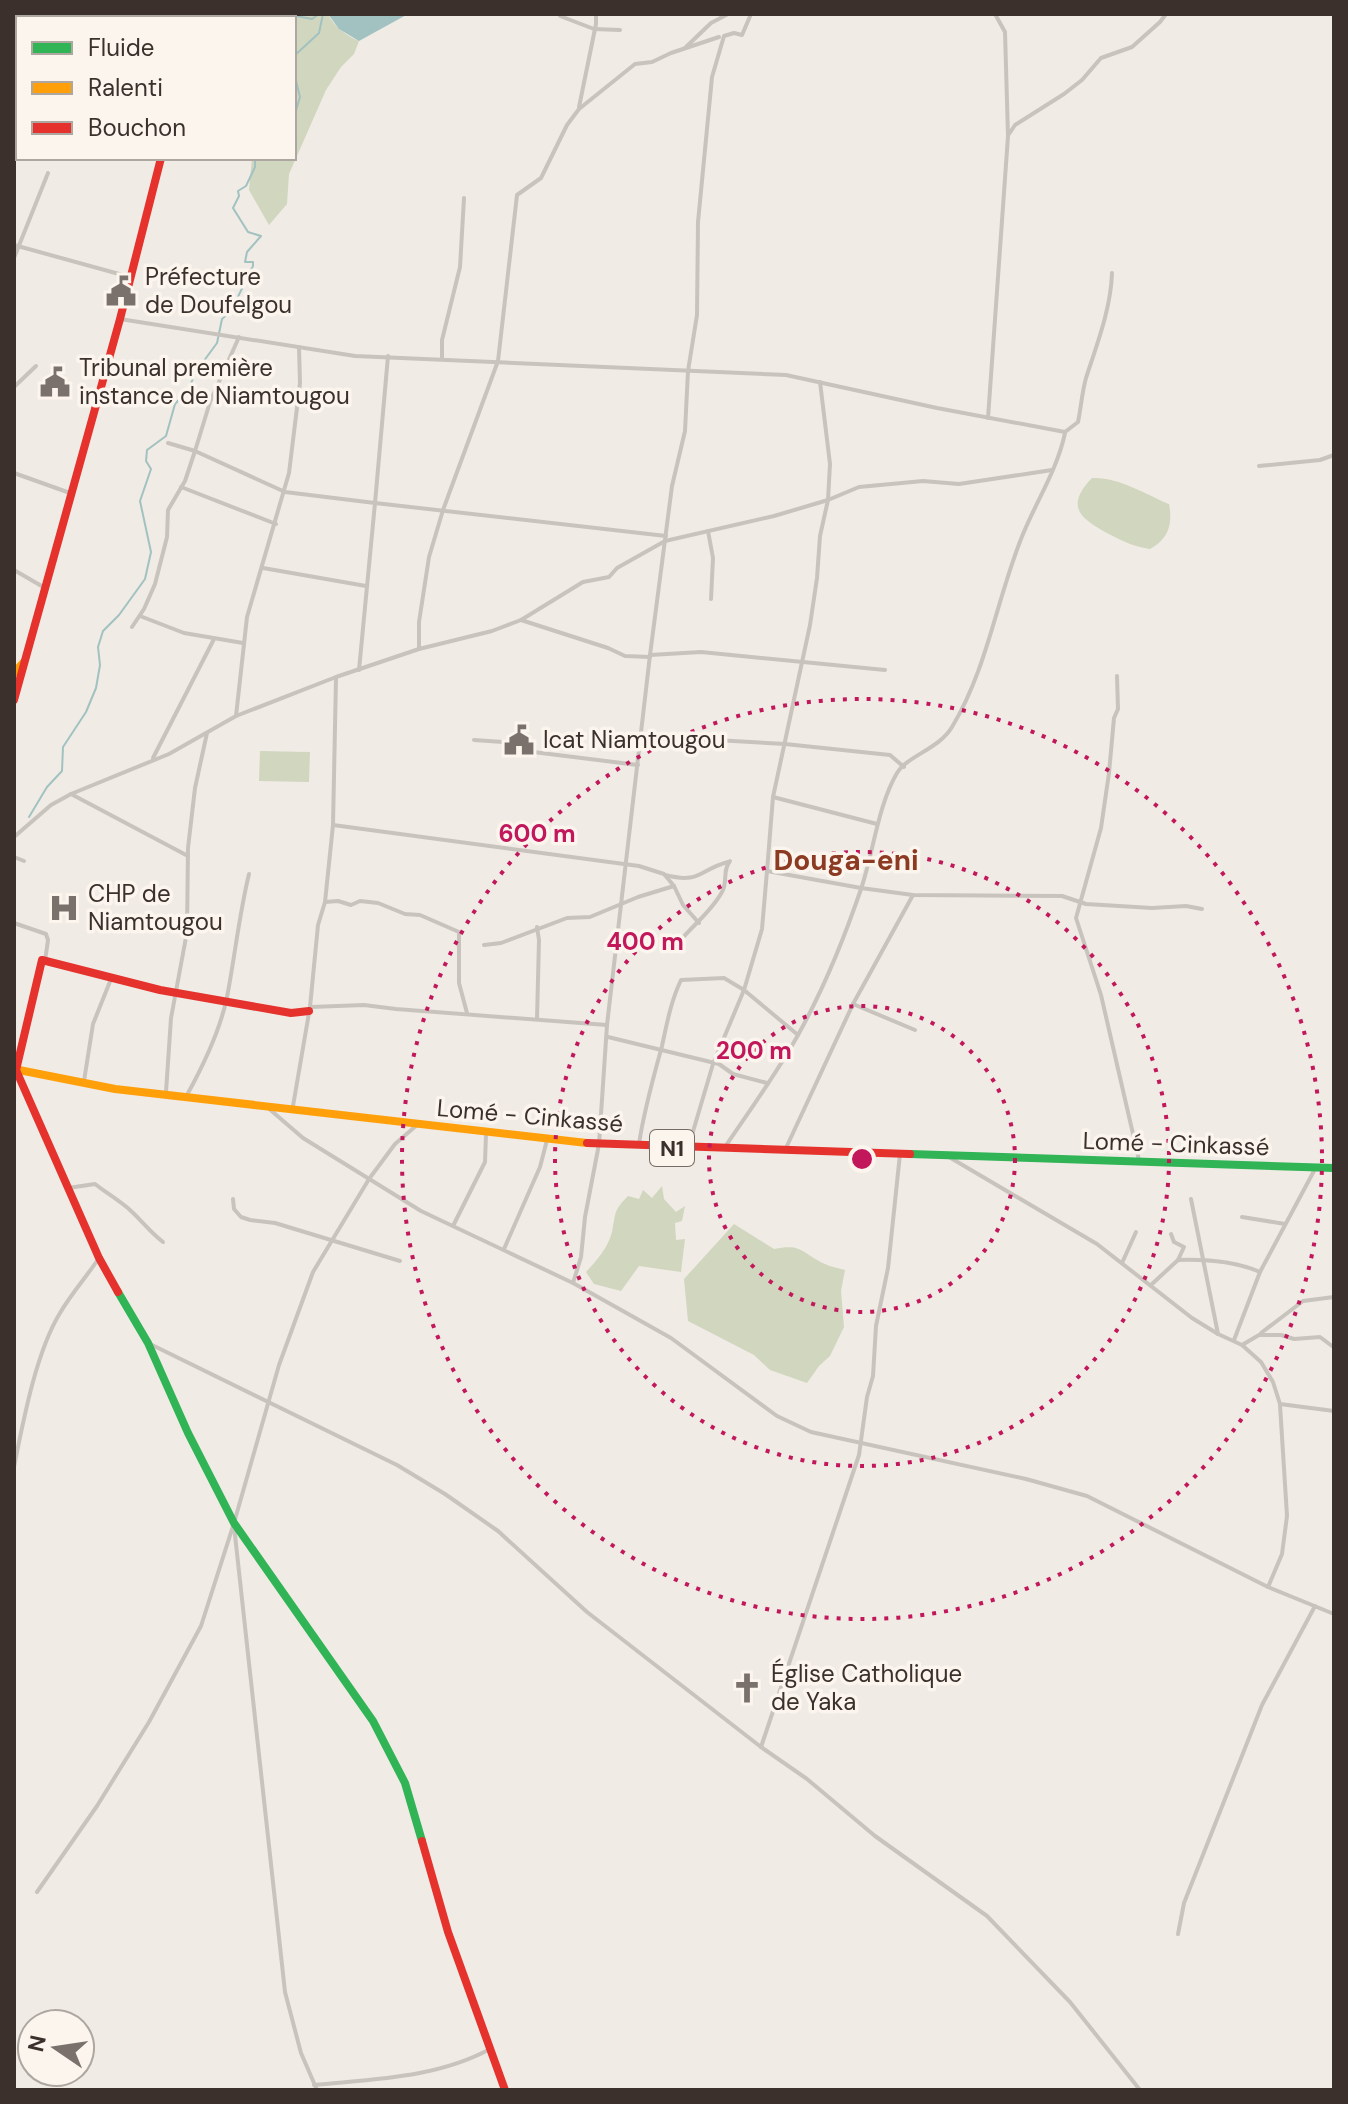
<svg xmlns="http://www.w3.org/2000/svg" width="1348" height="2104" font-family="'DM Sans',sans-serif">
	<rect width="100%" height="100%" fill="#f0ebe5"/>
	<g fill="#d1d6bf">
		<path d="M201,14h127c6,13 19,22 31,27l-5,13 -13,13 -15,23 -37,84 -2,30 -18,21 -20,-35 3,-32h42v-140h-94z"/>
		<path d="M1092,478c27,-1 53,16 77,26 4,21 -1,35 -19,45 -15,-2 -28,-8 -41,-15 -28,-15 -45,-27 -17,-56z"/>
		<path d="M260,751l50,1 -1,30 -50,-1z"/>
		<path d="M662,1186l2,13 12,13 9,-6 -3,15 -7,2 1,17 9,-1 -4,33 -42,-6 -18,25 -27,-7 -8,-12c11,-12 22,-24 26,-40 4,-19 1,-21 16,-36l11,3 4,-9 9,8z"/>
		<path d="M734,1224l40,25c29,-6 27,4 51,15 6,3 14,4 20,6l-4,21 3,36 -14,29 -11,10 -12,17 -37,-13 -16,-15 -66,-34 -4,-42z"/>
	</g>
	<path fill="#a1c2c1" d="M328,14h80l-49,27 -20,-12z"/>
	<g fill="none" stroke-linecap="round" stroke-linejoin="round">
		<g stroke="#a1c2c1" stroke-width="2">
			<path d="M264,14h9"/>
			<path d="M286,14l26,5 7,-5"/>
			<path d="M235,18l6,-4"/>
			<path d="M294,56l25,-23 4,-19"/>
			<path d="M294,73l6,24 -6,20"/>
			<path d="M14,98h4"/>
			<path d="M29,817l18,-30 15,-16 1,-24 23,-35 10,-24 4,-23 -2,-18 5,-16 16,-16 26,-36 6,-27 -11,-51 11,-32 -5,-8 1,-11 19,-14 9,-32 14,-15 6,-16 22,-30 5,-24 9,-8 22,-45v-4h-8l2,-10 14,-16 -13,-4 -15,-24 6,-12 -1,-5 8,-5 9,-19v-9"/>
		</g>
		<g stroke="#c9c3be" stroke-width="4">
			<path d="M560,16l34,13 26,1"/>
			<path d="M686,47l25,-24 17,-9"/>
			<path d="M579,107l17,-83v-10"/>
			<path d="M1009,134l6,-9 49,-31 18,-14 19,-22 31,-11 28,-25 6,-8"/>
			<path d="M14,245l116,32"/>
			<path d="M14,258l34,-85"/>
			<path d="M120,319l235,37 431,19 151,33 128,24 13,-10c3,-14 4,-30 8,-44 11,-34 25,-70 26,-105"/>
			<path d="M239,337l-29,65 -15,49 90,41 90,11 13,-147"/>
			<path d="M442,358v-18l18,-73 4,-69"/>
			<path d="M14,387l22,-21"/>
			<path d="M988,418l20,-282 -3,-104 -10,-18"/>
			<path d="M1259,466l61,-6 14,-5"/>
			<path d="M14,473l56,20"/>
			<path d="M181,487l95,37"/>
			<path d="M708,531l5,27 -2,41"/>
			<path d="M263,568l103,18"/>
			<path d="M14,570l31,18"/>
			<path d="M140,616l44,17 59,10"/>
			<path d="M521,620l87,28 17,8 25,1"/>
			<path d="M132,627l12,-18 11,-25 12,-47 1,-27 17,-29 10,-30 -27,-8"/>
			<path d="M419,649v-27l10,-65 14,-47 55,-149 19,-166 24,-17 26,-53 12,-16 56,-45 17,-2 19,-9 48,-16"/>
			<path d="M650,655l51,-3 184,18"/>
			<path d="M359,670l16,-167 291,33"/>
			<path d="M1117,676l1,33 -4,9 -5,55 -8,55 -25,90 25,77 38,165"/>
			<path d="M236,716l11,-99 42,-144 11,-90 -1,-36"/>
			<path d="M474,740l29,2 14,8 121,15"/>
			<path d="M641,740l39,-2 105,6 105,11 14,12"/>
			<path d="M153,758l61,-119"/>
			<path d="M71,794l117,62"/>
			<path d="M773,797l104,27"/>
			<path d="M333,825l306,41 25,8 10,12 9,19 16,18"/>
			<path d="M14,837l37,-32 20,-11 98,-40 67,-38 100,-39 83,-28 73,-18 29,-11 62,-38 26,-5 8,-9 48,-27 109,-25 54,-16 31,-13 64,-6 36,3 93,-14"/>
			<path d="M14,857l10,4"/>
			<path d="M767,871l6,-74 37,-172 7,-47 3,-42 8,-36 2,-36 -10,-82"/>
			<path d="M665,875c36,9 33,-5 63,-13"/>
			<path d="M325,902l13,-1 13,4 9,-4 18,2 27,11 15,1 39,17v51l8,30"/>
			<path d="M14,923l32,11 2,6 -3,21"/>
			<path d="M679,942c14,-17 32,-30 43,-50 6,-10 0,-21 8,-31"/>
			<path d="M484,945l17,-2 66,-25 23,-1 48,-20 36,-11"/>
			<path d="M853,1004l62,26"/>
			<path d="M311,1007l53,-2 32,4 211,16"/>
			<path d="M537,1019l2,-79 -2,-13"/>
			<path d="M608,1037l111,27 14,10 34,9"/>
			<path d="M84,1081l9,-57 18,-45"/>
			<path d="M166,1092l5,-74 16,-86 1,-84 7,-60 12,-55"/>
			<path d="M187,1095c16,-29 33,-64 40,-98 8,-41 12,-82 22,-123"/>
			<path d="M293,1106l17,-99 8,-82 7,-23 8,-77 3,-147"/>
			<path d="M267,1107l36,31 118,73 152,72 98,55 106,78 34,16 215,47 61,17 181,91 66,27"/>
			<path d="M639,1144c5,-34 14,-65 23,-98 5,-23 9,-45 19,-66l43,-2 20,12 54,45"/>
			<path d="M689,1145l24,-81 31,-74 18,-61 5,-58 94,17 52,7 149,1 24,8 66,4 34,-2 16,3"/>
			<path d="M725,1147c25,-37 52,-74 73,-112 24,-43 47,-99 63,-146 12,-35 17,-84 36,-116 10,-17 42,-24 55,-46 35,-58 44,-125 69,-188 14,-36 36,-68 44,-106"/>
			<path d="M786,1148l67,-144 60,-109"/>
			<path d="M949,1157l148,87 95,74 26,16 24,11 19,17 12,20 7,22 54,7"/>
			<path d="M68,1188l27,-4c10,8 28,19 36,27 11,10 20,22 32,31"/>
			<path d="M233,1199l1,10 7,8 9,3 25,3 125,38"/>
			<path d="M1191,1199l27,135"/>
			<path d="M1242,1217l43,7"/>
			<path d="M453,1226l32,-64 1,-28"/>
			<path d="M504,1249l36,-82 7,-27"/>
			<path d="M1178,1260c28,-1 56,1 82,12"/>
			<path d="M1122,1263l14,-31"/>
			<path d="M573,1283l8,-26 4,-40 14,-73 8,-119 43,-370 22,-169 13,-55 3,-60 9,-56 1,-93 14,-145 12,-41 10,-3 8,2 9,-21"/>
			<path d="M1152,1284l26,-24 6,-13 -10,-5 -3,-8"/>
			<path d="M1261,1333l42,-32 31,-4"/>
			<path d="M1234,1340l26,-68 55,-103"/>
			<path d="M150,1344l247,121 48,29 53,37 89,81 174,135 46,32 68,57 112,80 83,86 70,88"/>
			<path d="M1242,1345l17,-10h22l13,4 26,-2 12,9"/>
			<path d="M14,1467c9,-45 22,-115 46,-154 11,-19 27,-37 39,-55"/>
			<path d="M234,1526l51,466 16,61 16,37"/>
			<path d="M1268,1587l14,-33 5,-38 -7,-111"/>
			<path d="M761,1747l98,-292 8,-58 6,-21 3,-50 12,-58 12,-114"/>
			<path d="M37,1892l60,-86 52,-84 52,-96 33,-103 45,-158 34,-93 56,-93 26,-35 22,-19"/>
			<path d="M1178,1934l6,-31 78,-198 53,-99"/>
			<path d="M314,2085c59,-6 123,-7 176,-36"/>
		</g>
		<g stroke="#30b455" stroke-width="8">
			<path d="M910,1154l424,14"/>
			<path d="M118,1292l30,51 40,90 46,90 139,198 32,62 17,58"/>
		</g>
		<g stroke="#ff9f0a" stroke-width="8">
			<path d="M196,18l1,-4"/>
			<path d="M14,673l9,-10"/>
			<path d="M14,1069l101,20 472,54"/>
		</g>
		<g stroke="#e5322d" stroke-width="8">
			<path d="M14,700l106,-381 41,-161"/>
			<path d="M587,1143l323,11"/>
			<path d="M118,1292l-19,-34 -83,-188 26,-110 118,30 131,23 18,-2"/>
			<path d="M422,1841l26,91 57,158"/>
		</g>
	</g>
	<g fill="none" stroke="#c2185b" stroke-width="4" stroke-dasharray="4 8">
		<circle cx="862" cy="1159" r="153"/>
		<circle cx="862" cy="1159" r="307"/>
		<circle cx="862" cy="1159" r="460"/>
	</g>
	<defs>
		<g id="civic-bare" transform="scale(2.4)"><path d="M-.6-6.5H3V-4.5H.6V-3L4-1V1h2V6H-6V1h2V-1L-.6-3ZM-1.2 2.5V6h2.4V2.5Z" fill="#7a716c" stroke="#fbf5ee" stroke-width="2.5" paint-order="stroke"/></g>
		<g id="hospital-bare" transform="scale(2.4)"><path d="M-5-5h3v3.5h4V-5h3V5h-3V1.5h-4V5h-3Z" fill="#7a716c" stroke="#fbf5ee" stroke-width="2.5" paint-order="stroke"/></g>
		<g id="church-bare" transform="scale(2.4)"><path d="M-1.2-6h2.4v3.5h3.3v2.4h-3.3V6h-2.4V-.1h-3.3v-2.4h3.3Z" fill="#7a716c" stroke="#fbf5ee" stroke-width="2.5" paint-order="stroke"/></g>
	</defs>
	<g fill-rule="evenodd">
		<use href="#civic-bare" x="121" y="291"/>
		<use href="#civic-bare" x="55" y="382"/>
		<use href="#civic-bare" x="519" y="740"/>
		<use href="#hospital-bare" x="64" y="908"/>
		<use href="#church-bare" x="747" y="1688"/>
	</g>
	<g text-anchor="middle" stroke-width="7" stroke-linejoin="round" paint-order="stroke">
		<rect fill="#fbf5ee" stroke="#756b66" stroke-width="2" x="650" y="1130" width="44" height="36" rx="6"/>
		<g font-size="22" font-weight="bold" fill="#3b302b">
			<text x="672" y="1156">N1</text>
		</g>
		<g font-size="24" fill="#3b302b" stroke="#fbf5ee" text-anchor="start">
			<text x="145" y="285">Préfecture<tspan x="145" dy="28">de Doufelgou</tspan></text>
			<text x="79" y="376">Tribunal première<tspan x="79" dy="28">instance de Niamtougou</tspan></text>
			<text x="543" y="748">Icat Niamtougou</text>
			<text x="88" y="902">CHP de<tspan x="88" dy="28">Niamtougou</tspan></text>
			<text x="771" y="1682">Église Catholique<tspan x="771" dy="28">de Yaka</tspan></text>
		</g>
		<g font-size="24" fill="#3b302b" stroke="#fbf5ee">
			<text transform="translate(530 1116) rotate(5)" y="8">Lomé - Cinkassé</text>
			<text transform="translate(1176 1144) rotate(2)" y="8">Lomé - Cinkassé</text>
		</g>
		<g font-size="28" font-weight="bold" fill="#8c3b22" stroke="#fbf5ee">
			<text x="846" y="870">Douga-eni</text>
		</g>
	</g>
	<circle cx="862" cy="1159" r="12" fill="#c2185b" stroke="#fbf5ee" stroke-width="4"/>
	<g font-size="24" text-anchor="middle" font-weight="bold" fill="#c2185b" stroke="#fbf5ee" stroke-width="7" stroke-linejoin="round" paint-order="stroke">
		<text x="537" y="842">600 m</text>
		<text x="645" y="950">400 m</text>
		<text x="754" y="1059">200 m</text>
	</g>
	<rect width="1348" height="2104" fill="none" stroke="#3b302b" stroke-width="32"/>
	<rect x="16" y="16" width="280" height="144" fill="#fbf5ee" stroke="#aea6a0" stroke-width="2"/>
	<rect x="32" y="42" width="40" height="12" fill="#30b455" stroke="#aea6a0" stroke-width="2"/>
	<text x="88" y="56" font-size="24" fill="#3b302b">Fluide</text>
	<rect x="32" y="82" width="40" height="12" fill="#ff9f0a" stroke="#aea6a0" stroke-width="2"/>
	<text x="88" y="96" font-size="24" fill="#3b302b">Ralenti</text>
	<rect x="32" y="122" width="40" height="12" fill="#e5322d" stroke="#aea6a0" stroke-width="2"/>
	<text x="88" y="136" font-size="24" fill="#3b302b">Bouchon</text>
	<g transform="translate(56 2048) rotate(283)"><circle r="38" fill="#fbf5ee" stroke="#aea6a0" stroke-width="2"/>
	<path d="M0-6L14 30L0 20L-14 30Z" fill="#7a716c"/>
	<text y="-12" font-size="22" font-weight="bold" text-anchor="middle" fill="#3b302b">N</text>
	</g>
</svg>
